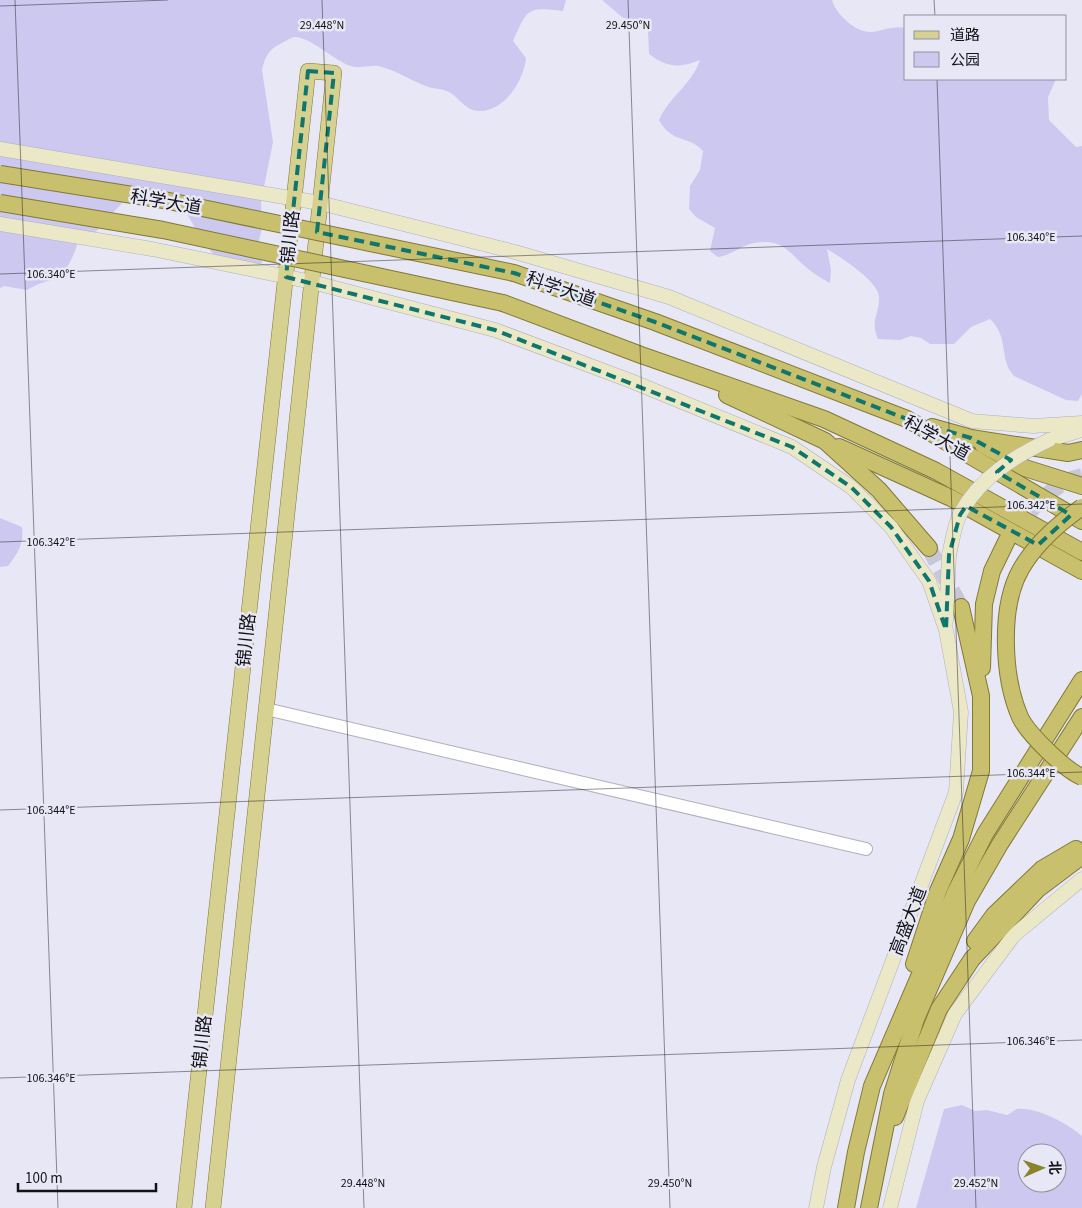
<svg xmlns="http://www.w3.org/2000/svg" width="1082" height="1208" font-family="'Source Sans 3','Noto Sans SC',sans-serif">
	<rect width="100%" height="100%" fill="#e8e7f6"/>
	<g fill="#ccc8f0" fill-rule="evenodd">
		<path d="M0,0h566l-3,11c-36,-4 -35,-3 -50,30l13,17c-2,22 -21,53 -46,53 -15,0 -20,-13 -31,-19 -8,-4 -18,-3 -26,-7 -14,-6 -30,-16 -45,-19 -9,-1 -18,3 -27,0 -16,-5 -42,-30 -57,-29 -4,1 -10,5 -14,7 -12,6 -15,13 -18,26l11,72 -12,60 1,26 -3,13 3,22 -9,7 -33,-7 -18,-23 -15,-26 -10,-7 -44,-10 -11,6 -30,33 -13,2c-3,12 -11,34 -23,40 -10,4 -20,6 -29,12l-23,-4 -4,2z"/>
		<path d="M602,0h230c4,14 23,32 38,32 13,-1 23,-7 36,-4v51h150l-8,18 1,23 27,27 6,-1v248l-4,7 -12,-1 -52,-24c-16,-18 -4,-38 -24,-57l-19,8 -17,17h-24l-9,-6 -10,-2 -11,4 -22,-1c-8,-18 1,-24 1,-41 1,-16 -39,-41 -52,-49l4,21 -1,13c-8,-4 -16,-9 -23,-15 -19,-16 -24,-30 -53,-25 -13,2 -21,12 -36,14l-8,-6 5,-23 -19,-11 -7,-8 1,-23 10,-16 3,-19c-14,-16 -31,-7 -44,-31 10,-23 33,-36 41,-60 -19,8 -33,8 -51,-6l-1,-25 -26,-12z"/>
		<path d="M0,518l22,9c2,17 -4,26 -14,39l-8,1z"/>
		<path d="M962,1105l13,6 12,-1 20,5c3,-1 7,-5 10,-6 18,-3 52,15 65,27v72h-166l28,-99zM1027,1153h30v30h-30z"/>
	</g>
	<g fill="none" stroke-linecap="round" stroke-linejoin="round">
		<g stroke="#c8c7d5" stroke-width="16" stroke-dasharray="16 8" stroke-linecap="butt">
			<path d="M1015,530c16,-22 40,-48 67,-54"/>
			<path d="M929,548l32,59"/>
		</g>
		<g stroke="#b1afbe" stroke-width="14">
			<path id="tertiary" d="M266,709l600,140"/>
		</g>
		<g stroke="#b1afbe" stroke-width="15">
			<g id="secondary">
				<path d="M0,149l320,54 195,49 154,45 303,124 61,5 49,-3"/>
				<path d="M0,224l152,25 160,33 183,48 136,51 161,66 59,40 40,40 38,54 17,49 15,82 -5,80 -108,288 -24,87 -8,41"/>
				<path d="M1049,440l33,-10"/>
				<path d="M946,621l3,-66"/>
				<path d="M890,1208l27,-107 38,-87 59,-79 68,-56"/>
			</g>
		</g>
		<g stroke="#807936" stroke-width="16">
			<path id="primary" d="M184,1208l124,-1137 26,2 -121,1135"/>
		</g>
		<g stroke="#807936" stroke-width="18">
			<g id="trunk">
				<path d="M514,273l141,49 252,97 175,102"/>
				<path d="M503,303l138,52 183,64 112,52 146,81"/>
				<path d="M727,395l98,46 54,49 50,58"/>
				<path d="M932,427l39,11 97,15 14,-3"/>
				<path d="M983,445l42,23 57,18"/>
				<path d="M839,447l112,51 131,73"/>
				<path d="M982,668l2,-64 8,-33 15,-31"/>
				<path d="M975,941l19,-26 48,-46 34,-20"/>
				<path d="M914,964l24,-73 23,-52 20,-68v-75l-20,-89"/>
				<path d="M895,1117l44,-108 33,-50 66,-70 44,-33"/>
				<path d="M846,1208l10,-56 16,-66 83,-193 30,-59 97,-154"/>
				<path d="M869,1208l23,-114 24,-75 51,-118 33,-57 82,-127"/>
			</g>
		</g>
		<use href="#tertiary" stroke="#fff" stroke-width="12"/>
		<use href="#secondary" stroke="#ebe8c8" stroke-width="14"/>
		<use href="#primary" stroke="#d6d091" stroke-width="15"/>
		<use href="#trunk" stroke="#c8c06c" stroke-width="16"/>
		<g stroke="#b1afbe" stroke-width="15" stroke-linecap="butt">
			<path id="secondary-bridge" d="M949,555c3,-12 5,-29 11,-41 20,-36 53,-57 89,-74"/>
		</g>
		<g stroke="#807936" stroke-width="18" stroke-linecap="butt">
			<g id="trunk-bridge">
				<path d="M0,174l164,26 350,73"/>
				<path d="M0,203l163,27 340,73"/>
				<path d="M1082,507c-24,17 -46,36 -61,62 -22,38 -18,109 -1,148 8,17 45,53 62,60"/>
			</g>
		</g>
		<use href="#secondary-bridge" stroke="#ebe8c8" stroke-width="14"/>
		<use href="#trunk-bridge" stroke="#c8c06c" stroke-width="16"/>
	</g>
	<path fill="none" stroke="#0f766e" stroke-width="4" stroke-dasharray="10 6" stroke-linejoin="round" d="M308,71l26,2 -17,159 197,41 141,49 252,97 64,19 40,22 -14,12 74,43 -33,30 -72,-39 -6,9 -11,40 -3,75 -17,-49 -38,-54 -40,-40 -59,-40 -297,-117 -209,-53z"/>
	<path fill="none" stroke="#121217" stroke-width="1" stroke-opacity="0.45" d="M15,0l43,1208M322,0l42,1208M628,0l42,1208M934,0l1,16M0,6l168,-6M937,79l39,1129M0,274l1082,-38M0,542l1082,-38M0,810l1082,-38M0,1078l1082,-38"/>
	<g text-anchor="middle" stroke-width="5" stroke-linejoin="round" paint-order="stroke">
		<g font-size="18" fill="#121217" stroke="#e8e7f6">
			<text transform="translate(166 202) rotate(10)" y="6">科学大道</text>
			<text transform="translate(290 237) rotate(-84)" y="6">锦川路</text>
			<text transform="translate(561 289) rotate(19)" y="6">科学大道</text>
			<text transform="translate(937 438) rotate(29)" y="6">科学大道</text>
			<text transform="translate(246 640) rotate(-84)" y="6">锦川路</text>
			<text transform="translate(908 921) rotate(-69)" y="6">高盛大道</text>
			<text transform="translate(202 1042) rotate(-84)" y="6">锦川路</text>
		</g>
	</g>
	<g font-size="12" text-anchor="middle" fill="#121217" stroke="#e8e7f6" stroke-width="5" stroke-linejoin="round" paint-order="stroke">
		<text x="322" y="29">29.448°N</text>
		<text x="628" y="29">29.450°N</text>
		<text x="1031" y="241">106.340°E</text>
		<text x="51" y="278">106.340°E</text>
		<text x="1031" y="509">106.342°E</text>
		<text x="51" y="546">106.342°E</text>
		<text x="1031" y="777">106.344°E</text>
		<text x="51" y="814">106.344°E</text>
		<text x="1031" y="1045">106.346°E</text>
		<text x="51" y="1082">106.346°E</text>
		<text x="363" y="1187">29.448°N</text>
		<text x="670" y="1187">29.450°N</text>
		<text x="976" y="1187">29.452°N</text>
	</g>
	<rect x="904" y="15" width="162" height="65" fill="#e8e7f6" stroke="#92929d"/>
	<rect x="914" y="31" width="25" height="8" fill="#d6d091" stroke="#92929d"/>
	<text x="950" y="40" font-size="15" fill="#121217">道路</text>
	<rect x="914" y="52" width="25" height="15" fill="#ccc8f0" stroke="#92929d"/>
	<text x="950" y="65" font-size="15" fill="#121217">公园</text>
	<g transform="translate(1042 1168) rotate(88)"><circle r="24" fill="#e8e7f6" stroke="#92929d"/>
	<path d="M0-4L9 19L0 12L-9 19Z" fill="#8b822a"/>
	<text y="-8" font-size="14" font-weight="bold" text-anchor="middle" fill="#121217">北</text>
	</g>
	<path d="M18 1183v8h138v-8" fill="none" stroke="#121217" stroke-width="2.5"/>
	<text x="25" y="1183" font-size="15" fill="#121217" stroke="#e8e7f6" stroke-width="4" paint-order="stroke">100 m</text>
</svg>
